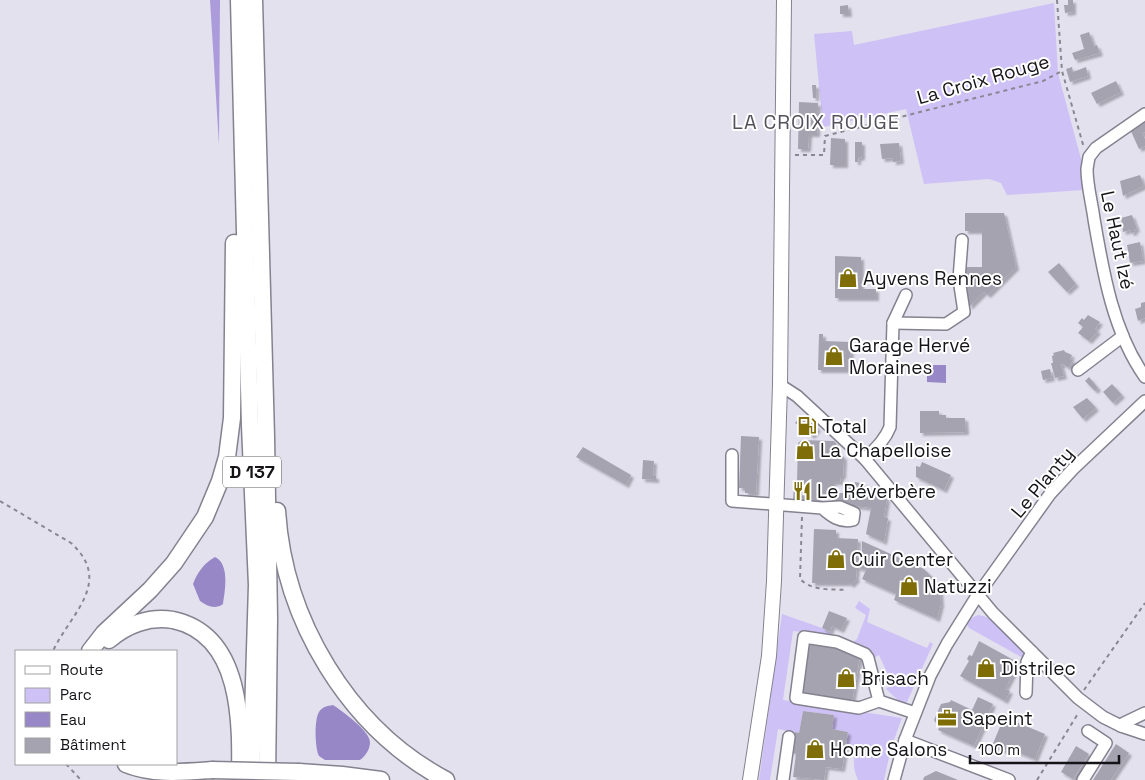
<svg xmlns="http://www.w3.org/2000/svg" width="1145" height="780" font-family="'Space Grotesk',sans-serif">
	<defs>
		<filter id="shadow"><feDropShadow dx="3" dy="3" stdDeviation="1" flood-color="#0004"/></filter>
	</defs>
	<rect width="100%" height="100%" fill="#e4e1ef"/>
	<g fill="#cec1f6">
		<path d="M1054,3l4,70 23,86 3,31 -77,5 -6,-12 -12,-4 -65,5 -18,-75 -83,18 -9,-93 38,-3 2,14z"/>
		<path d="M859,601l11,8 -3,13 60,26 3,-6 3,2 -27,60 -7,-3 -13,-12 6,-5 -13,-29 -5,3 -22,-15 5,-4 9,-24 -11,-7z"/>
		<path d="M782,614l40,14 13,8 -42,-5 -10,69 119,18 -11,30 -7,32h-26c-5,-10 -5,-22 -3,-33l-9,-2 2,-13 -16,-3 1,-14 -30,-4 -4,22 -21,-4 -8,51h-11z"/>
		<path d="M978,615c18,2 33,23 45,35l2,3 -2,5 -54,-30 -2,-4 5,-6z"/>
	</g>
	<path fill="#ab9bdb" d="M210,0h10l-1,145z"/>
	<g fill="#9787c6">
		<path d="M927,365h19v18l-19,-1z"/>
		<path d="M215,557c15,7 10,34 8,47 -8,6 -16,2 -23,-3l-7,-17c4,-11 11,-21 22,-27z"/>
		<path d="M333,705c9,6 37,26 37,37 0,8 -5,14 -10,18h-35l-6,-4c-4,-8 -5,-36 0,-44 3,-5 8,-6 14,-7z"/>
	</g>
	<g fill="#a5a3b0" filter="url(#shadow)">
		<path d="M1068,0h5v12l-8,1 -1,-8h4z"/>
		<path d="M848,5l1,9h-9v-8z"/>
		<path d="M1089,32l5,14 3,-1 3,8 -25,7 -3,-7 12,-4 -4,-14z"/>
		<path d="M1072,67l1,5 13,-5 2,9 -18,6 -4,-13z"/>
		<path d="M1116,81l5,11 -24,12 -6,-11z"/>
		<path d="M812,85h4v13h-3z"/>
		<path d="M799,102l19,1 -1,31h-8l-1,15h-10z"/>
		<path d="M1145,122v10l-3,1 3,6v7l-6,3 -9,-20z"/>
		<path d="M831,138l14,1v26h-15z"/>
		<path d="M855,142h7v15l-4,1v4h-3z"/>
		<path d="M899,143l2,18 -8,1v-4l-11,1 -2,-15z"/>
		<path d="M1140,175l4,11 -21,10 -3,-15z"/>
		<path d="M965,213h39l12,54 -28,28 -4,-3 -15,15 -4,-26v-14h17v-36h-17z"/>
		<path d="M1132,215l5,14 -3,1 1,2 -4,1 -1,-3 -7,2 -2,-14z"/>
		<path d="M1140,242l3,19 -13,2 -3,-18z"/>
		<path d="M835,256l26,1v32h15v9h-41z"/>
		<path d="M1059,263l17,21 -9,8 -19,-20z"/>
		<path d="M1145,302v16l-7,3 -3,-12 6,-2v-4z"/>
		<path d="M1088,315l12,7 -5,7 3,2 -9,10 -11,-8 5,-6 -5,-4 4,-5 2,2z"/>
		<path d="M819,334h4v7l28,1 -1,28h-32z"/>
		<path d="M1064,350l1,2 7,3 -2,4 3,1 -4,8 -6,-4 -2,1 3,11 -9,2 -4,-15h2l-1,-7 2,-1 -1,-2z"/>
		<path d="M1050,369l2,9 -9,2 -2,-9z"/>
		<path d="M1089,377l9,11 -3,3 -10,-10z"/>
		<path d="M1112,384l10,11 -9,8 -10,-11z"/>
		<path d="M1087,398l9,10 -13,11 -10,-12z"/>
		<path d="M920,411h19v4h7v3h19l1,14 -46,1z"/>
		<path d="M801,415l17,13 -6,8 -17,-13z"/>
		<path d="M741,436l18,1 -3,56h-11v-5h-6z"/>
		<path d="M802,440l32,1 2,2 1,9 7,5 -1,19h-2l-1,6h-7v11h11l1,-7 9,1 1,-5 10,2 -1,5 16,2 7,8 -3,18 4,1 -4,24 -18,-8 5,-26 -39,-5 1,-8 -15,-1v8l-25,-1 1,-21 3,1 1,-38z"/>
		<path d="M583,447l48,28 -5,10 -50,-28z"/>
		<path d="M643,460l11,1 -1,15h3v4l-14,-1z"/>
		<path d="M922,462l29,13 -7,15 -28,-13v-11l4,1z"/>
		<path d="M814,529l22,1v8l22,1 -1,18 5,2v-18l62,28 9,9 7,12 1,14 -4,15 -43,-19 2,-6 -34,-15 4,-9 -7,-2 -2,-1 -1,10 1,2 -6,6 -2,-2h-37z"/>
		<path d="M829,611l18,7 -6,12 -9,-4 -2,6 -8,-4z"/>
		<path d="M810,641l26,5 24,10 -8,47 -50,-8z"/>
		<path d="M979,641l40,22 -14,26 5,2 -5,10 -45,-25 9,-15 -2,-2 2,-4 3,1z"/>
		<path d="M978,697l15,7 -19,42 -36,-16 1,-2 -5,-8 7,-16 9,-2 1,-2 21,10z"/>
		<path d="M803,711l31,4 -2,14 16,3 -6,37 -16,-2 -2,13 -31,-3 3,-23 -4,-1 3,-21 4,1z"/>
		<path d="M1004,717l41,17 -10,25 -25,-10 -6,2 -12,-5z"/>
		<path d="M1116,744l13,9 -18,27h-18z"/>
		<path d="M1076,746l13,8 -16,25 -12,-7z"/>
		<path d="M936,771l22,9h-35l1,-3z"/>
	</g>
	<g fill="none" stroke-linecap="round" stroke-linejoin="round">
		<g stroke="#85828f" stroke-width="14">
			<g id="minor">
				<path d="M1145,114l-49,34 -7,9 -2,12c0,17 5,34 7,50 9,53 19,113 51,158"/>
				<path d="M893,323l53,1 18,-12 -5,-33 3,-39"/>
				<path d="M1078,370l45,-34"/>
				<path d="M780,385l17,11 68,63 128,154 85,85 25,19 18,9 24,8"/>
				<path d="M732,455v46l90,7c9,8 18,15 31,12l1,-7 -14,-6 -18,1"/>
				<path d="M865,459c10,-10 20,-19 25,-32l3,-104 13,-28"/>
				<path d="M1026,693l1,-31 5,-10"/>
				<path d="M879,701l-20,7 -63,-10 8,-61 33,5 28,12 3,4 11,43 36,12"/>
				<path d="M1121,726l3,-3 21,-10"/>
				<path d="M905,740l104,40"/>
				<path d="M783,780l6,-43"/>
				<path d="M894,780l11,-40 25,-64 17,-32 30,-48 73,-102 23,-25 72,-68"/>
				<path d="M1083,780l23,-37 -18,-12"/>
			</g>
		</g>
		<g stroke="#85828f" stroke-width="16">
			<path id="major" d="M750,780l19,-124 5,-75 6,-196 4,-385"/>
		</g>
		<g stroke="#85828f" stroke-width="19">
			<g id="highway">
				<path d="M239,0l11,425 7,160 -6,195"/>
				<path d="M254,0l12,437 3,181 -2,162"/>
				<path d="M277,511c7,109 71,217 169,269"/>
				<path d="M109,640c17,-15 40,-24 64,-20 70,15 68,104 67,160"/>
				<path d="M90,651l14,-18 46,-43 24,-27 31,-46 15,-36 7,-24 5,-39 2,-175"/>
				<path d="M126,764c27,11 57,8 86,6"/>
				<path d="M299,772l43,3 39,5"/>
			</g>
		</g>
		<g stroke="#898791" stroke-width="2" stroke-dasharray="4 4" stroke-linecap="butt">
			<path d="M1057,0l5,71 22,77"/>
			<path d="M795,155h29l1,-19 218,-55 19,-10"/>
			<path d="M0,501l71,42c43,39 -1,71 -18,108"/>
			<path d="M802,517l-2,62c12,12 30,10 46,11"/>
			<path d="M1084,690l61,-87"/>
			<path d="M66,764l15,16"/>
			<path d="M1037,780l42,-68"/>
		</g>
		<use href="#minor" stroke="#fff" stroke-width="11"/>
		<use href="#major" stroke="#fff" stroke-width="14"/>
		<use href="#highway" stroke="#fff" stroke-width="16"/>
		<g stroke="#85828f" stroke-width="19" stroke-linecap="butt">
			<path id="highway-bridge" d="M212,770l87,2"/>
		</g>
		<use href="#highway-bridge" stroke="#fff" stroke-width="16"/>
	</g>
	<defs>
		<g id="shop-bare" transform="scale(1.5)"><path d="M-5-2.5h2.3a2.7 3.5 0 0 1 5.4 0H5L5.5 6h-11ZM-1.5-2.5h3a1.5 2.3 0 0 0-3 0Z" fill="#7f6d08" stroke="#fff" stroke-width="2.5" paint-order="stroke"/></g>
		<g id="fuel-bare" transform="scale(1.5)"><path d="M-5.5-6h7V0h2V4h1.3V-2.5L3-4.5l.8-.8L6-3V5H2.5V1h-1V6h-7ZM-4.2-4.7v3.2H.2V-4.7Z" fill="#7f6d08" stroke="#fff" stroke-width="2.5" paint-order="stroke"/></g>
		<g id="restaurant-bare" transform="scale(1.5)"><path d="M-5-6h1v4h1v-4h1v4h1v-4h1v5L-1.5 .5V6h-2V.5L-5-1ZM5-6V6H3V1.5H1.5Q1.5-4 5-6Z" fill="#7f6d08" stroke="#fff" stroke-width="2.5" paint-order="stroke"/></g>
		<g id="office-bare" transform="scale(1.5)"><path d="M-6-3h4V-5.5h4V-3h4V5H-6ZM-1-4.5V-3h2v-1.5ZM-6 0V1H6V0Z" fill="#7f6d08" stroke="#fff" stroke-width="2.5" paint-order="stroke"/></g>
	</defs>
	<g fill-rule="evenodd">
		<use href="#shop-bare" x="848" y="278"/>
		<use href="#shop-bare" x="834" y="356"/>
		<use href="#fuel-bare" x="807" y="426"/>
		<use href="#shop-bare" x="805" y="450"/>
		<use href="#restaurant-bare" x="802" y="491"/>
		<use href="#shop-bare" x="836" y="559"/>
		<use href="#shop-bare" x="909" y="586"/>
		<use href="#shop-bare" x="986" y="668"/>
		<use href="#shop-bare" x="846" y="678"/>
		<use href="#office-bare" x="947" y="718"/>
		<use href="#shop-bare" x="815" y="749"/>
	</g>
	<g text-anchor="middle" stroke-width="4" stroke-linejoin="round" paint-order="stroke">
		<rect fill="#fff" stroke="#5b5a5d" stroke-width="1" x="223" y="456.5" width="58" height="31" rx="4"/>
		<g font-size="18" font-weight="bold" fill="#151318">
			<text x="252" y="478">D 137</text>
		</g>
		<g font-size="19" fill="#151318" stroke="#fff">
			<text transform="translate(983 79) rotate(-16)" y="7">La Croix Rouge</text>
			<text transform="translate(1118 240) rotate(78)" y="7">Le Haut Izé</text>
			<text transform="translate(1042 482) rotate(-50)" y="7">Le Planty</text>
		</g>
		<g font-size="19" fill="#151318" stroke="#fff" text-anchor="start">
			<text x="863" y="285">Ayvens Rennes</text>
			<text x="849" y="352">Garage Hervé<tspan x="849" dy="22">Moraines</tspan></text>
			<text x="822" y="433">Total</text>
			<text x="820" y="457">La Chapelloise</text>
			<text x="817" y="498">Le Réverbère</text>
			<text x="851" y="566">Cuir Center</text>
			<text x="924" y="593">Natuzzi</text>
			<text x="1001" y="675">Distrilec</text>
			<text x="861" y="685">Brisach</text>
			<text x="962" y="725">Sapeint</text>
			<text x="830" y="756">Home Salons</text>
		</g>
		<g font-size="20" letter-spacing="1" fill="#54515d" stroke="#fff">
			<text x="816" y="129">LA CROIX ROUGE</text>
		</g>
	</g>
	<rect x="15" y="650" width="162" height="115" fill="#ffffff" stroke="#a1a1a3"/>
	<rect x="25" y="666" width="25" height="8" fill="#ffffff" stroke="#a1a1a3"/>
	<text x="60" y="675" font-size="15" fill="#151318">Route</text>
	<rect x="25" y="688" width="25" height="15" fill="#cec1f6" stroke="#a1a1a3"/>
	<text x="60" y="700" font-size="15" fill="#151318">Parc</text>
	<rect x="25" y="712" width="25" height="15" fill="#9787c6" stroke="#a1a1a3"/>
	<text x="60" y="725" font-size="15" fill="#151318">Eau</text>
	<rect x="25" y="738" width="25" height="15" fill="#a5a3b0" stroke="#a1a1a3"/>
	<text x="60" y="750" font-size="15" fill="#151318">Bâtiment</text>
	<path d="M970 755v8h149v-8" fill="none" stroke="#151318" stroke-width="2.5"/>
	<text x="978" y="755" font-size="15" fill="#151318" stroke="#ffffff" stroke-width="4" paint-order="stroke">100 m</text>
</svg>
